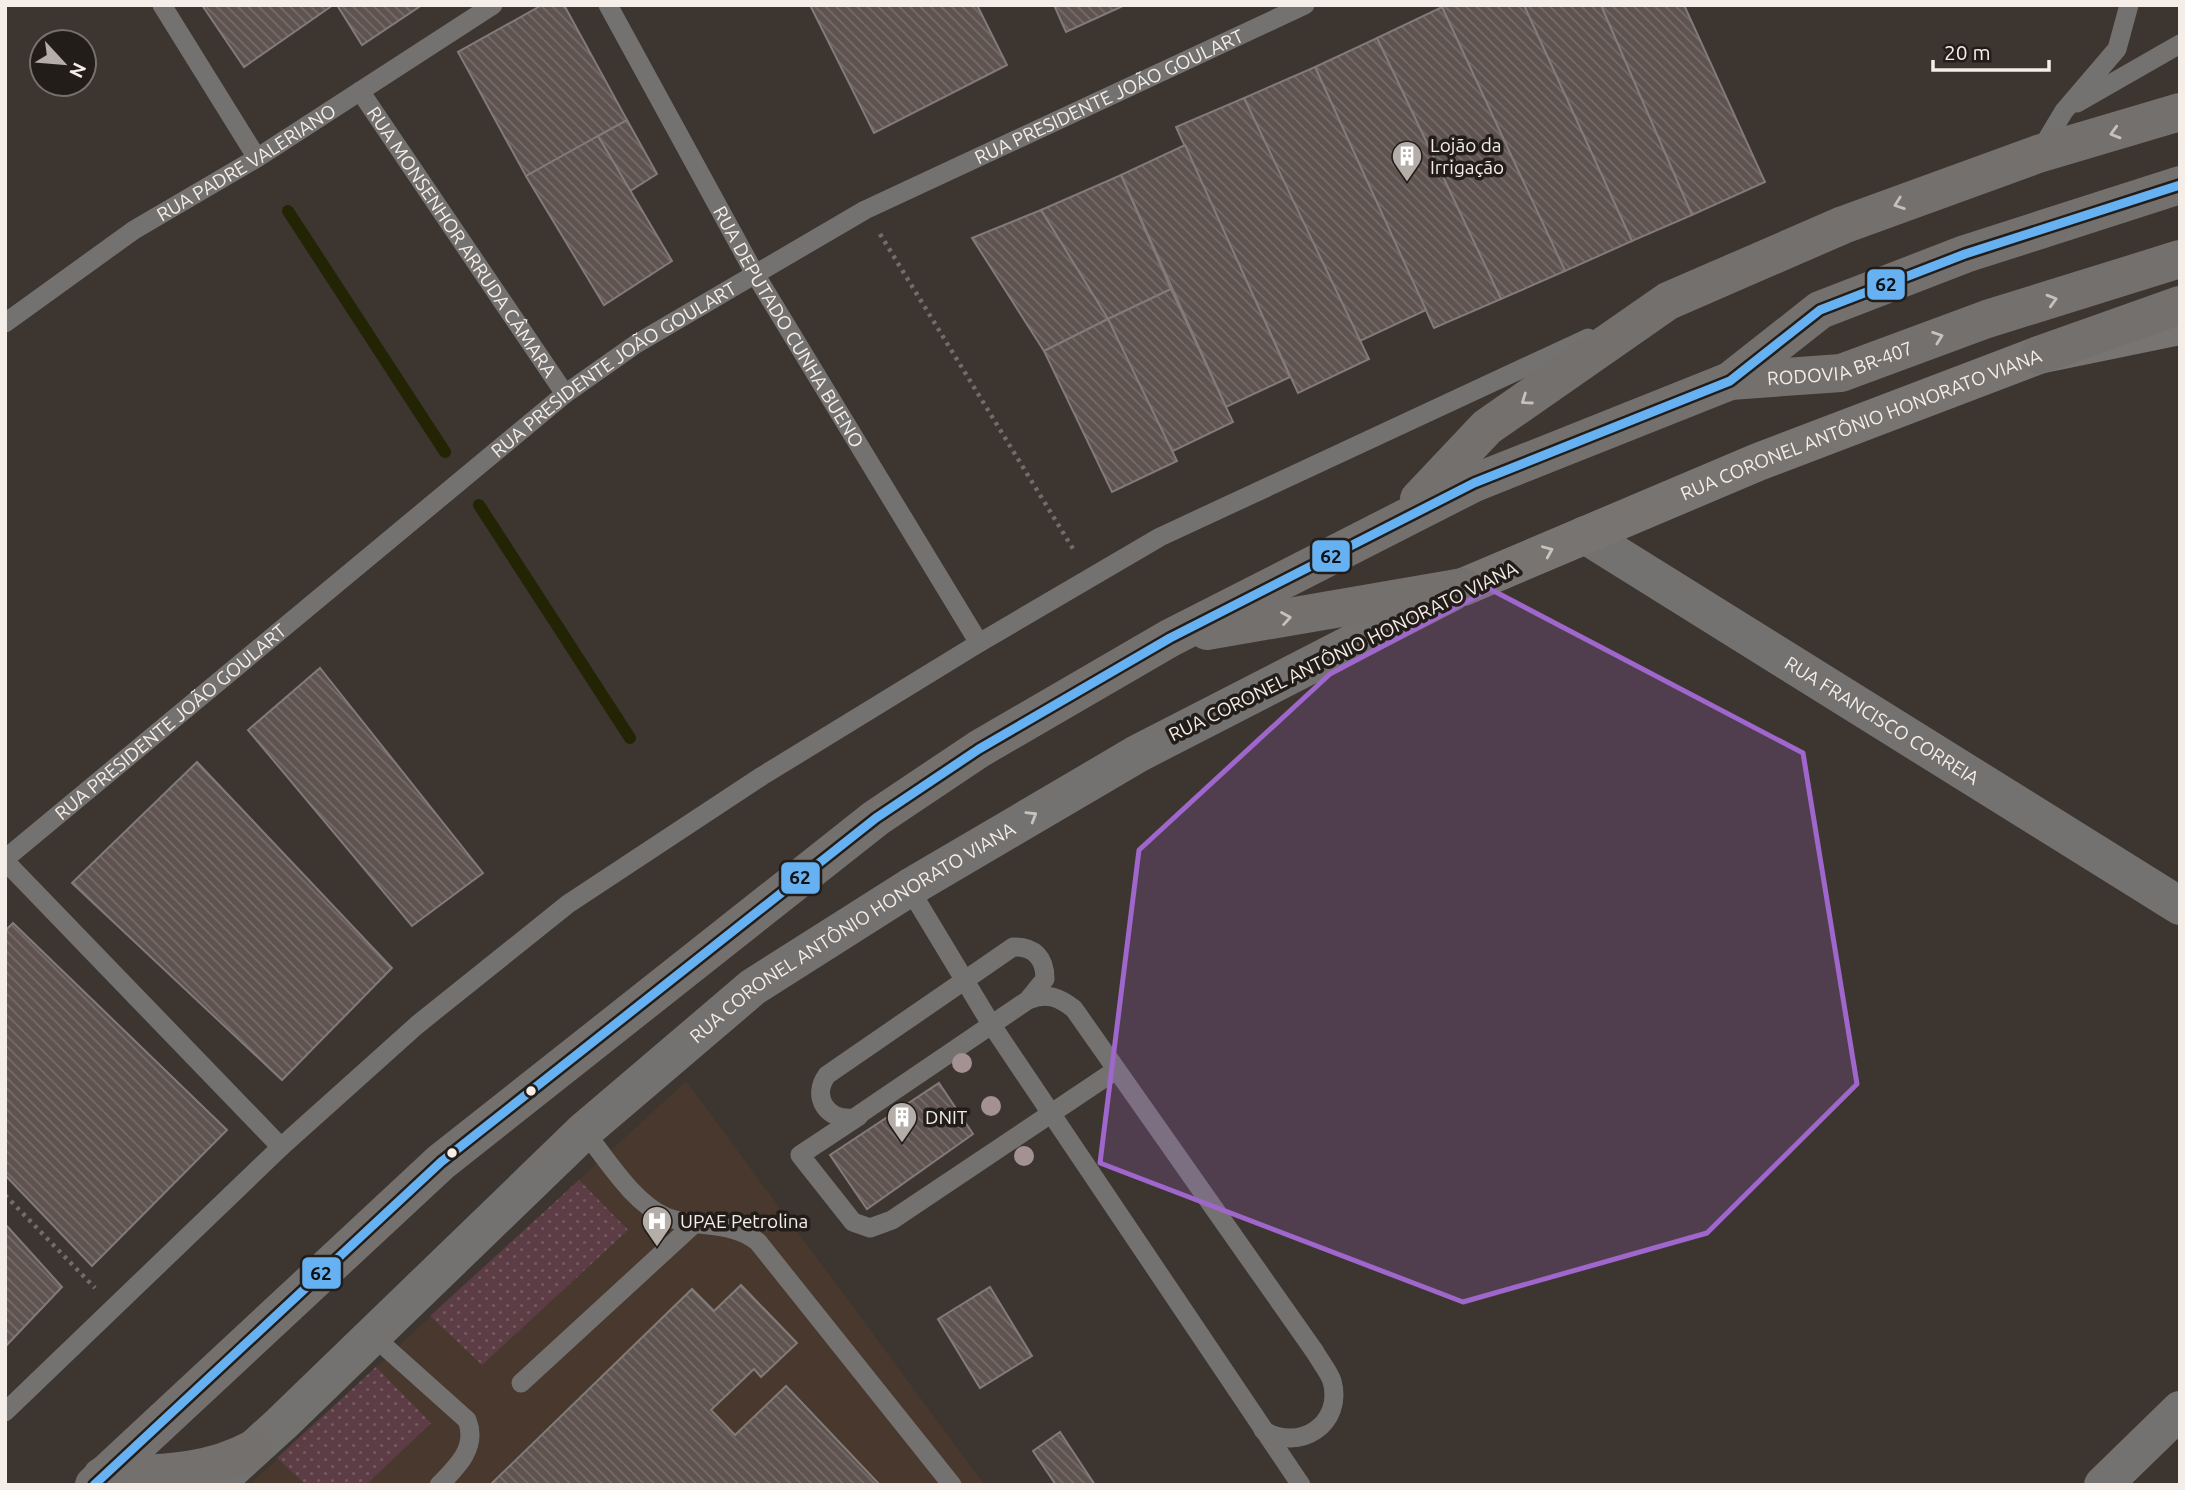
<svg xmlns="http://www.w3.org/2000/svg" width="2185" height="1490" font-family="Ubuntu,sans-serif">
	<defs>
		<pattern id="grass-dots" width="8" height="8" patternUnits="userSpaceOnUse" patternTransform="scale(1.75)"><rect width="8" height="8" fill="#5c3d45"/><path d="M2 2h.1M6 6h.1" fill="none" stroke="#745960" stroke-width="1.8" stroke-linecap="round"/></pattern>
		<pattern id="building-back-hatch" width="6" height="6" patternUnits="userSpaceOnUse" patternTransform="scale(1.75)"><rect width="6" height="6" fill="#5e534f"/><path d="M-1 5l2 2M0 0l6 6M5-1l2 2" fill="none" stroke="#766c68"/></pattern>
	</defs>
	<rect width="100%" height="100%" fill="#3c3530"/>
	<path fill="#48382d" d="M686,1081l299,404h-736l157,-146z"/>
	<g fill="url(#grass-dots)">
		<path d="M579,1180l49,50 -146,135 -52,-49z"/>
		<path d="M376,1367l55,56 -65,62h-60l-29,-27z"/>
	</g>
	<g fill="none" stroke-linecap="round" stroke-linejoin="round">
		<g stroke="#222404" stroke-width="12">
			<path d="M288,211l157,241"/>
			<path d="M479,505l151,233"/>
		</g>
	</g>
	<g fill="url(#building-back-hatch)" stroke="#827b79" stroke-width="2">
		<path d="M202,5h131l-89,62z"/>
		<path d="M337,5h85l-60,40z"/>
		<path d="M542,5h22l63,115 -101,56 -68,-124z"/>
		<path d="M810,5h167l30,60 -133,68z"/>
		<path d="M1054,5h71l-59,27z"/>
		<path d="M1445,5h79l108,236 -67,30 -123,-264z"/>
		<path d="M1524,5h77l91,210 -60,26z"/>
		<path d="M1601,5h83l81,177 -73,33z"/>
		<path d="M1442,7l123,264 -64,28 -124,-261z"/>
		<path d="M1377,38l124,261 -67,29 -119,-261z"/>
		<path d="M1315,67l111,243 -66,31 -116,-243z"/>
		<path d="M1244,98l125,261 -71,34 -122,-266z"/>
		<path d="M627,120l30,54 -27,17 -32,-55z"/>
		<path d="M598,136l74,125 -68,44 -78,-129z"/>
		<path d="M1185,145l105,232 -64,30 -105,-232z"/>
		<path d="M1121,175l50,114 -63,30 -67,-109z"/>
		<path d="M1041,210l67,109 -64,32 -72,-113z"/>
		<path d="M1171,289l62,133 -62,30 -63,-133z"/>
		<path d="M1108,319l69,142 -65,31 -68,-141z"/>
		<path d="M320,668l163,205 -71,53 -164,-196z"/>
		<path d="M197,762l195,206 -110,112 -210,-197z"/>
		<path d="M13,923l214,207 -135,136 -87,-91v-244z"/>
		<path d="M939,1083l34,51 -106,75 -37,-54z"/>
		<path d="M5,1224l57,63 -57,60z"/>
		<path d="M741,1285l56,58 -36,34 -7,-8 -43,41 24,25 51,-49 94,99h-390l202,-196 22,22z"/>
		<path d="M990,1287l42,69 -52,32 -42,-69z"/>
		<path d="M1060,1432l35,53h-39l-23,-34z"/>
	</g>
	<g fill="none" stroke-linecap="round" stroke-linejoin="round">
		<g stroke="#706d6b" stroke-width="4.5" stroke-dasharray="3.5 5" stroke-linecap="butt">
			<path d="M880,234l195,318"/>
			<path d="M5,1195l90,93"/>
		</g>
		<g stroke="#747270" stroke-width="19">
			<path d="M162,5l95,153"/>
			<path id="s1" d="M608,5l147,269 224,369"/>
			<path id="s2" d="M360,91l205,303"/>
			<path d="M2077,103l103,-59"/>
			<path d="M2040,151l24,-40 53,-62 12,-44"/>
			<path id="s3" d="M5,323l129,-93 123,-72 236,-153"/>
			<path id="s4" d="M5,859l560,-465 71,-50 229,-134 440,-205"/>
			<path d="M5,861l276,286"/>
			<path d="M909,888l82,136 310,461"/>
			<path d="M1028,1000l17,-21c0,-21 -11,-33 -32,-32l-186,128c-16,22 0,46 27,43l174,-118c18,-8 31,-3 46,9l241,343c5,9 14,20 17,29 12,43 -33,72 -69,49"/>
			<path d="M859,1116l-59,39 53,67 17,6 22,-8 224,-150"/>
			<path d="M584,1131c23,28 48,71 82,86 30,12 66,3 92,25l194,243"/>
			<path d="M372,1335l95,85c11,27 -10,47 -28,65"/>
			<path d="M521,1383l173,-159"/>
			<path d="M5,1412l276,-265 136,-122 151,-121 194,-128 217,-133 181,-106 428,-199"/>
		</g>
		<g stroke="#747270" stroke-width="38">
			<path id="s5" d="M1585,535l595,371"/>
			<path id="s6" d="M214,1485l67,-61 303,-293 169,-144 156,-99 228,-134 315,-162"/>
			<path d="M2103,1485l77,-75"/>
		</g>
		<path stroke="#777471" stroke-width="38" id="s7" d="M1463,587l295,-125 281,-107 141,-29"/>
		<g stroke="#74706e" stroke-width="38">
			<path d="M2039,355l141,-50"/>
			<path id="s8" d="M1730,381l111,-8 146,-54 193,-60"/>
			<path d="M1419,499l68,-72 181,-126 175,-76 195,-71 142,-42"/>
			<path d="M1207,631l256,-44"/>
			<path d="M102,1476c53,-3 103,-1 151,-27"/>
			<path d="M94,1485l347,-323 435,-344 103,-69 191,-111 304,-155 256,-102 90,-71 145,-56 215,-69"/>
		</g>
		<g stroke="#221d19" stroke-width="14">
			<path id="bus-1" d="M94,1485l347,-323 435,-344 103,-69 191,-111 304,-155 256,-102 90,-71 145,-56 215,-69"/>
		</g>
		<use href="#bus-1" stroke="#66b1f2" stroke-width="9"/>
	</g>
	<g fill="#a49192">
		<circle cx="962" cy="1063" r="10"/>
		<circle cx="991" cy="1106" r="10"/>
		<circle cx="1024" cy="1156" r="10"/>
	</g>
	<defs><path id="oneway-chevron" d="M-2-3.5L2.5 0L-2 3.5" fill="none" stroke-width="1.6" stroke-linecap="round" stroke-linejoin="round" transform="scale(1.75)"/></defs>
	<g stroke="#c7c1bd">
		<use href="#oneway-chevron" transform="translate(2115 133) rotate(164)"/>
		<use href="#oneway-chevron" transform="translate(1899 204) rotate(160)"/>
		<use href="#oneway-chevron" transform="translate(2052 300) rotate(-16)"/>
		<use href="#oneway-chevron" transform="translate(1938 337) rotate(-20)"/>
		<use href="#oneway-chevron" transform="translate(1526 400) rotate(145)"/>
		<use href="#oneway-chevron" transform="translate(1286 618) rotate(-10)"/>
	</g>
	<use stroke="#c8c3be" href="#oneway-chevron" transform="translate(1548 551) rotate(-23)"/>
	<use stroke="#c7c2be" href="#oneway-chevron" transform="translate(1032 816) rotate(-31)"/>
	<path fill="#9f66cb" fill-opacity="0.2" stroke="#9f66cb" stroke-width="5" stroke-linejoin="round" d="M1490,589l313,164 54,331 -150,149 -244,69 -363,-139 39,-313 191,-176z"/>
	<defs>
		<g id="building-pin" transform="scale(1.575)"><path d="M0 17L-7.5 6A9.5 9.5 0 1 1 7.5 6Z" fill="#b4ada8" stroke="#221d19"/><path d="M-4-6H4V6H1V3H-1V6H-4ZM-2.5-4.3h1.7v1.8h-1.7ZM.8-4.3h1.7v1.8H.8ZM-2.5-1h1.7V.8h-1.7ZM.8-1h1.7V.8H.8Z" fill="#fff"/></g>
		<g id="hospital-pin" transform="scale(1.575)"><path d="M0 17L-7.5 6A9.5 9.5 0 1 1 7.5 6Z" fill="#b4ada8" stroke="#221d19"/><path d="M-5-5h3v3.5h4V-5h3V5h-3V1.5h-4V5h-3Z" fill="#fff"/></g>
	</defs>
	<g fill-rule="evenodd">
		<use href="#building-pin" x="1407" y="156"/>
		<use href="#building-pin" x="902" y="1117"/>
		<use href="#hospital-pin" x="657" y="1221"/>
	</g>
	<g fill="#f4ede8" stroke="#221d19" stroke-width="2.5">
		<circle cx="531" cy="1091" r="6"/>
		<circle cx="452" cy="1153" r="6"/>
	</g>
	<g text-anchor="middle" stroke-width="7" stroke-linejoin="round" paint-order="stroke">
		<g font-size="19" fill="#f4ede8" stroke="#221d19">
			<text dy="7" stroke="none"><textPath href="#s4" startOffset="1349">RUA PRESIDENTE JOÃO GOULART</textPath></text>
			<text dy="7" stroke="none"><textPath href="#s3" startOffset="290">RUA PADRE VALERIANO</textPath></text>
			<text dy="7" stroke="none"><textPath href="#s2" startOffset="182">RUA MONSENHOR ARRUDA CÂMARA</textPath></text>
			<text dy="7" stroke="none"><textPath href="#s1" startOffset="369">RUA DEPUTADO CUNHA BUENO</textPath></text>
			<text dy="7" stroke="none"><textPath href="#s8" startOffset="112">RODOVIA BR-407</textPath></text>
			<text dy="7" stroke="none"><textPath href="#s4" startOffset="782">RUA PRESIDENTE JOÃO GOULART</textPath></text>
			<text dy="7" stroke="none"><textPath href="#s7" startOffset="430">RUA CORONEL ANTÔNIO HONORATO VIANA</textPath></text>
			<text transform="translate(1343 651) rotate(-26)" y="7">RUA CORONEL ANTÔNIO HONORATO VIANA</text>
			<text dy="7" stroke="none"><textPath href="#s4" startOffset="215">RUA PRESIDENTE JOÃO GOULART</textPath></text>
			<text dy="7" stroke="none"><textPath href="#s5" startOffset="350">RUA FRANCISCO CORREIA</textPath></text>
			<text dy="7" stroke="none"><textPath href="#s6" startOffset="847">RUA CORONEL ANTÔNIO HONORATO VIANA</textPath></text>
		</g>
		<g font-size="19" fill="#f4ede8" stroke="#221d19" text-anchor="start">
			<text x="1430" y="152">Lojão da<tspan x="1430" dy="22">Irrigação</tspan></text>
			<text x="925" y="1124">DNIT</text>
			<text x="680" y="1228">UPAE Petrolina</text>
		</g>
	</g>
	<g stroke="#221d19" stroke-width="2.5">
		<rect x="1866" y="268" width="40" height="33" rx="7" fill="#66b1f2"/>
		<rect x="1311" y="539" width="40" height="34" rx="7" fill="#66b1f2"/>
		<rect x="780" y="861" width="41" height="34" rx="7" fill="#66b1f2"/>
		<rect x="301" y="1256" width="41" height="34" rx="7" fill="#66b1f2"/>
	</g>
	<g font-size="19" text-anchor="middle" font-weight="bold" fill="#111">
		<text x="1886" y="291">62</text>
		<text x="1331" y="563">62</text>
		<text x="800" y="884">62</text>
		<text x="321" y="1280">62</text>
	</g>
	<rect width="2185" height="1490" fill="none" stroke="#f4ede8" stroke-width="14"/>
	<g transform="translate(63 63) rotate(116)"><circle r="33" fill="#221d19" stroke="#76706c" stroke-width="2"/>
	<path d="M0-5L12 26L0 18L-12 26Z" fill="#b4ada8"/>
	<text y="-10" font-size="19" font-weight="bold" text-anchor="middle" fill="#f4ede8">N</text>
	</g>
	<path d="M1933 60v10h116v-10" fill="none" stroke="#f4ede8" stroke-width="3.5"/>
	<text x="1944" y="60" font-size="21" fill="#f4ede8" stroke="#221d19" stroke-width="5" paint-order="stroke">20 m</text>
</svg>
